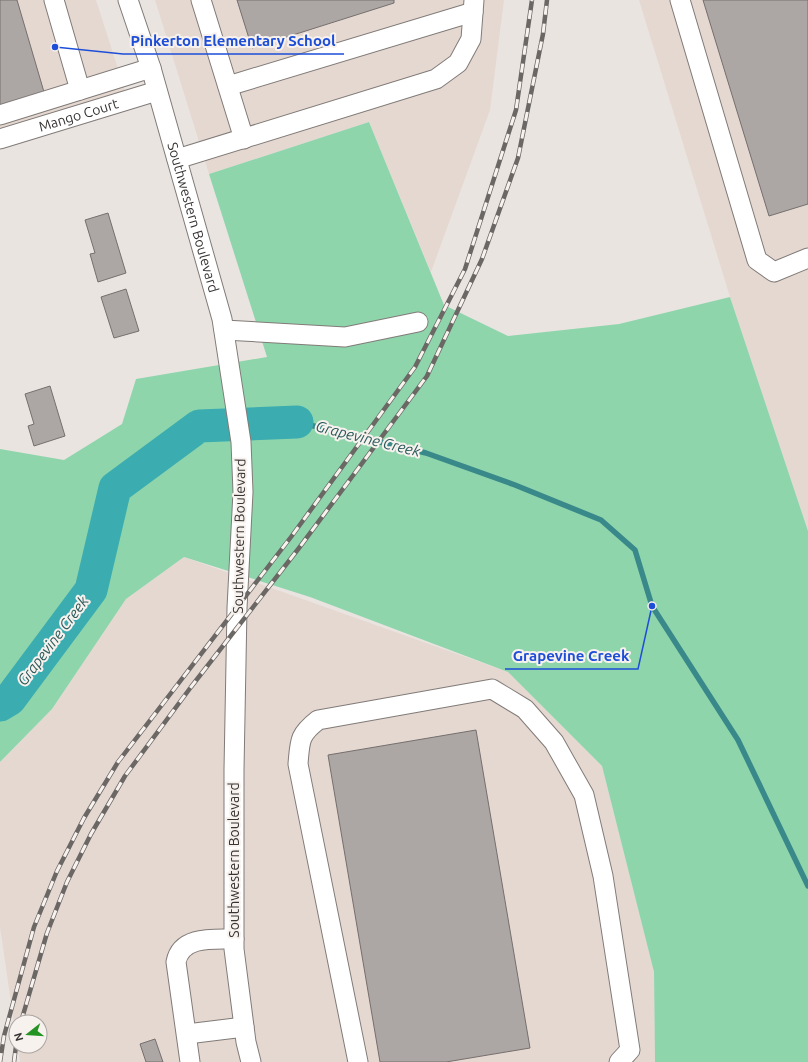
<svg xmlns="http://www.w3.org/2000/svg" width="808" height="1062" font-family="Ubuntu,sans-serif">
	<rect width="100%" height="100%" fill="#eae4e1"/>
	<g fill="#e5d8d1">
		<path d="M0,0h96l30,94 -126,36z"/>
		<path d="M155,0h349l-14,110 -59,162 -62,-150 -160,52z"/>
		<path d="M639,0h169v531l-78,-234z"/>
		<path d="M184,557l324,115 94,94 52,206 1,90h-635l-3,-16h23v-24h-24v15l-16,-110v-165l52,-53 74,-110z"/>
	</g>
	<path fill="#8fd5ac" d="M369,122l75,183 64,31 111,-12 111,-27 78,234v531h-153l-1,-90 -52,-206 -94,-94 -198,-75 -126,-40 -58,42 -74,110 -52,53v-313l64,11 58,-36 14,-45 131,-22 -58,-183z"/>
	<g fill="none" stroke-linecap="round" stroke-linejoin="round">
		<path stroke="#3a898a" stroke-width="5.5" d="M297,422l129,31 89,32 86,35 34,30 17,56 86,134 70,146"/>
		<path stroke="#3badb0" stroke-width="33" d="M0,705l10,-6 81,-109 24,-102 84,-62 98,-4"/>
	</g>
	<g fill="#aca6a4" stroke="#756f6d">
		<path d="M0,0h17l27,92 -44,14z"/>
		<path d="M237,0h157v3l-142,45z"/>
		<path d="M703,0h105v204l-39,12z"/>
		<path d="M108,213l18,60 -28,9 -8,-28 5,-1 -10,-33z"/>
		<path d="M126,289l13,42 -25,7 -13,-41z"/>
		<path d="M50,386l15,50 -31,10 -6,-20 6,-2 -9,-30z"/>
		<path d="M476,730l54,318 -84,14h-66l-52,-307z"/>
		<path d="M155,1039l8,23h-17l-6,-18z"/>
	</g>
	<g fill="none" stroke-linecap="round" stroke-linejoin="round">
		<g stroke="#807b78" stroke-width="21">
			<g id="minor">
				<path d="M54,0l26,90"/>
				<path id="s1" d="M128,0l23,68 71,251 19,123 2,50 -6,116 -3,162v179l12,93 5,20"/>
				<path d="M201,0l43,139"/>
				<path d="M680,0l77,260 17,12 34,-14"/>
				<path d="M228,86l245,-74"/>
				<path d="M0,115l151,-47"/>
				<path id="s2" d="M0,139l157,-48"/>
				<path d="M177,159l259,-80 22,-16 13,-24 3,-39"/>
				<path d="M224,330l121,7 73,-15"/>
				<path d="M187,1034l57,-7"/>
				<path d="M190,1062l-14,-100c5,-26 36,-23 58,-23"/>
				<path d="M358,1062l-60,-298c2,-24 1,-29 20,-44l174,-31 33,20 29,33 30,53 19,81 27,174 -11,12"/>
			</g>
		</g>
		<use href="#minor" stroke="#fff" stroke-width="19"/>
		<g stroke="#6b6765" stroke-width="4.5">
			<g id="rail">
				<path d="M21,1022l26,-89 20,-51 24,-48 34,-58 66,-89 108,-139 128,-172 55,-117 36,-101 25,-124 4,-34"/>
				<path d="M0,1062l4,-26 30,-109 23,-56 27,-53 34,-56 173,-225 124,-170 50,-98 51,-159 16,-110"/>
				<path d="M14,1062l2,-16"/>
			</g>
		</g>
		<use href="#rail" stroke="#f8f2ee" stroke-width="3" stroke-dasharray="9" stroke-linecap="butt"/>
	</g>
	<g text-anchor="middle" stroke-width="4" stroke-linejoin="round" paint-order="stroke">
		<g font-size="14" fill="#373433" stroke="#f8f2ee">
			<text dy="5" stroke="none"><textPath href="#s2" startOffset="82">Mango Court</textPath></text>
			<text dy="5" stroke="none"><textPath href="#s1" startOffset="227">Southwestern Boulevard</textPath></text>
			<text transform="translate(239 536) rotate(-89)" y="5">Southwestern Boulevard</text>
			<text transform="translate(234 860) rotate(-90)" y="5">Southwestern Boulevard</text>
		</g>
		<g font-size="15" font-style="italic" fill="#2b5b5c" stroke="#f8f2ee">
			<text transform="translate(368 439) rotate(14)" y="5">Grapevine Creek</text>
			<text transform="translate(53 641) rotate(-53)" y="5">Grapevine Creek</text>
		</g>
	</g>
	<path fill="none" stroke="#1d4ed8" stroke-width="1.5" d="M55 47L123 54H344M652 606L638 669H505"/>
	<g fill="#1d4ed8" stroke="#f8f2ee" stroke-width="1.5">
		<circle cx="55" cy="47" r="4"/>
		<circle cx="652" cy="606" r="4"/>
	</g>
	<g font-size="15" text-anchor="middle" font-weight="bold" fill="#1d4ed8" stroke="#f8f2ee" stroke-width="4" stroke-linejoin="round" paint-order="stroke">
		<text x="233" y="46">Pinkerton Elementary School</text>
		<text x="571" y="661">Grapevine Creek</text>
	</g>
	<g transform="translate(28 1034) rotate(253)"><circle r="19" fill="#f8f2ee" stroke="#aba6a3"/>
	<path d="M0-3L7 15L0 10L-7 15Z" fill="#239421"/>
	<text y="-6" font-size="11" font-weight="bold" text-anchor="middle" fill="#373433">N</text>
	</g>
</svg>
